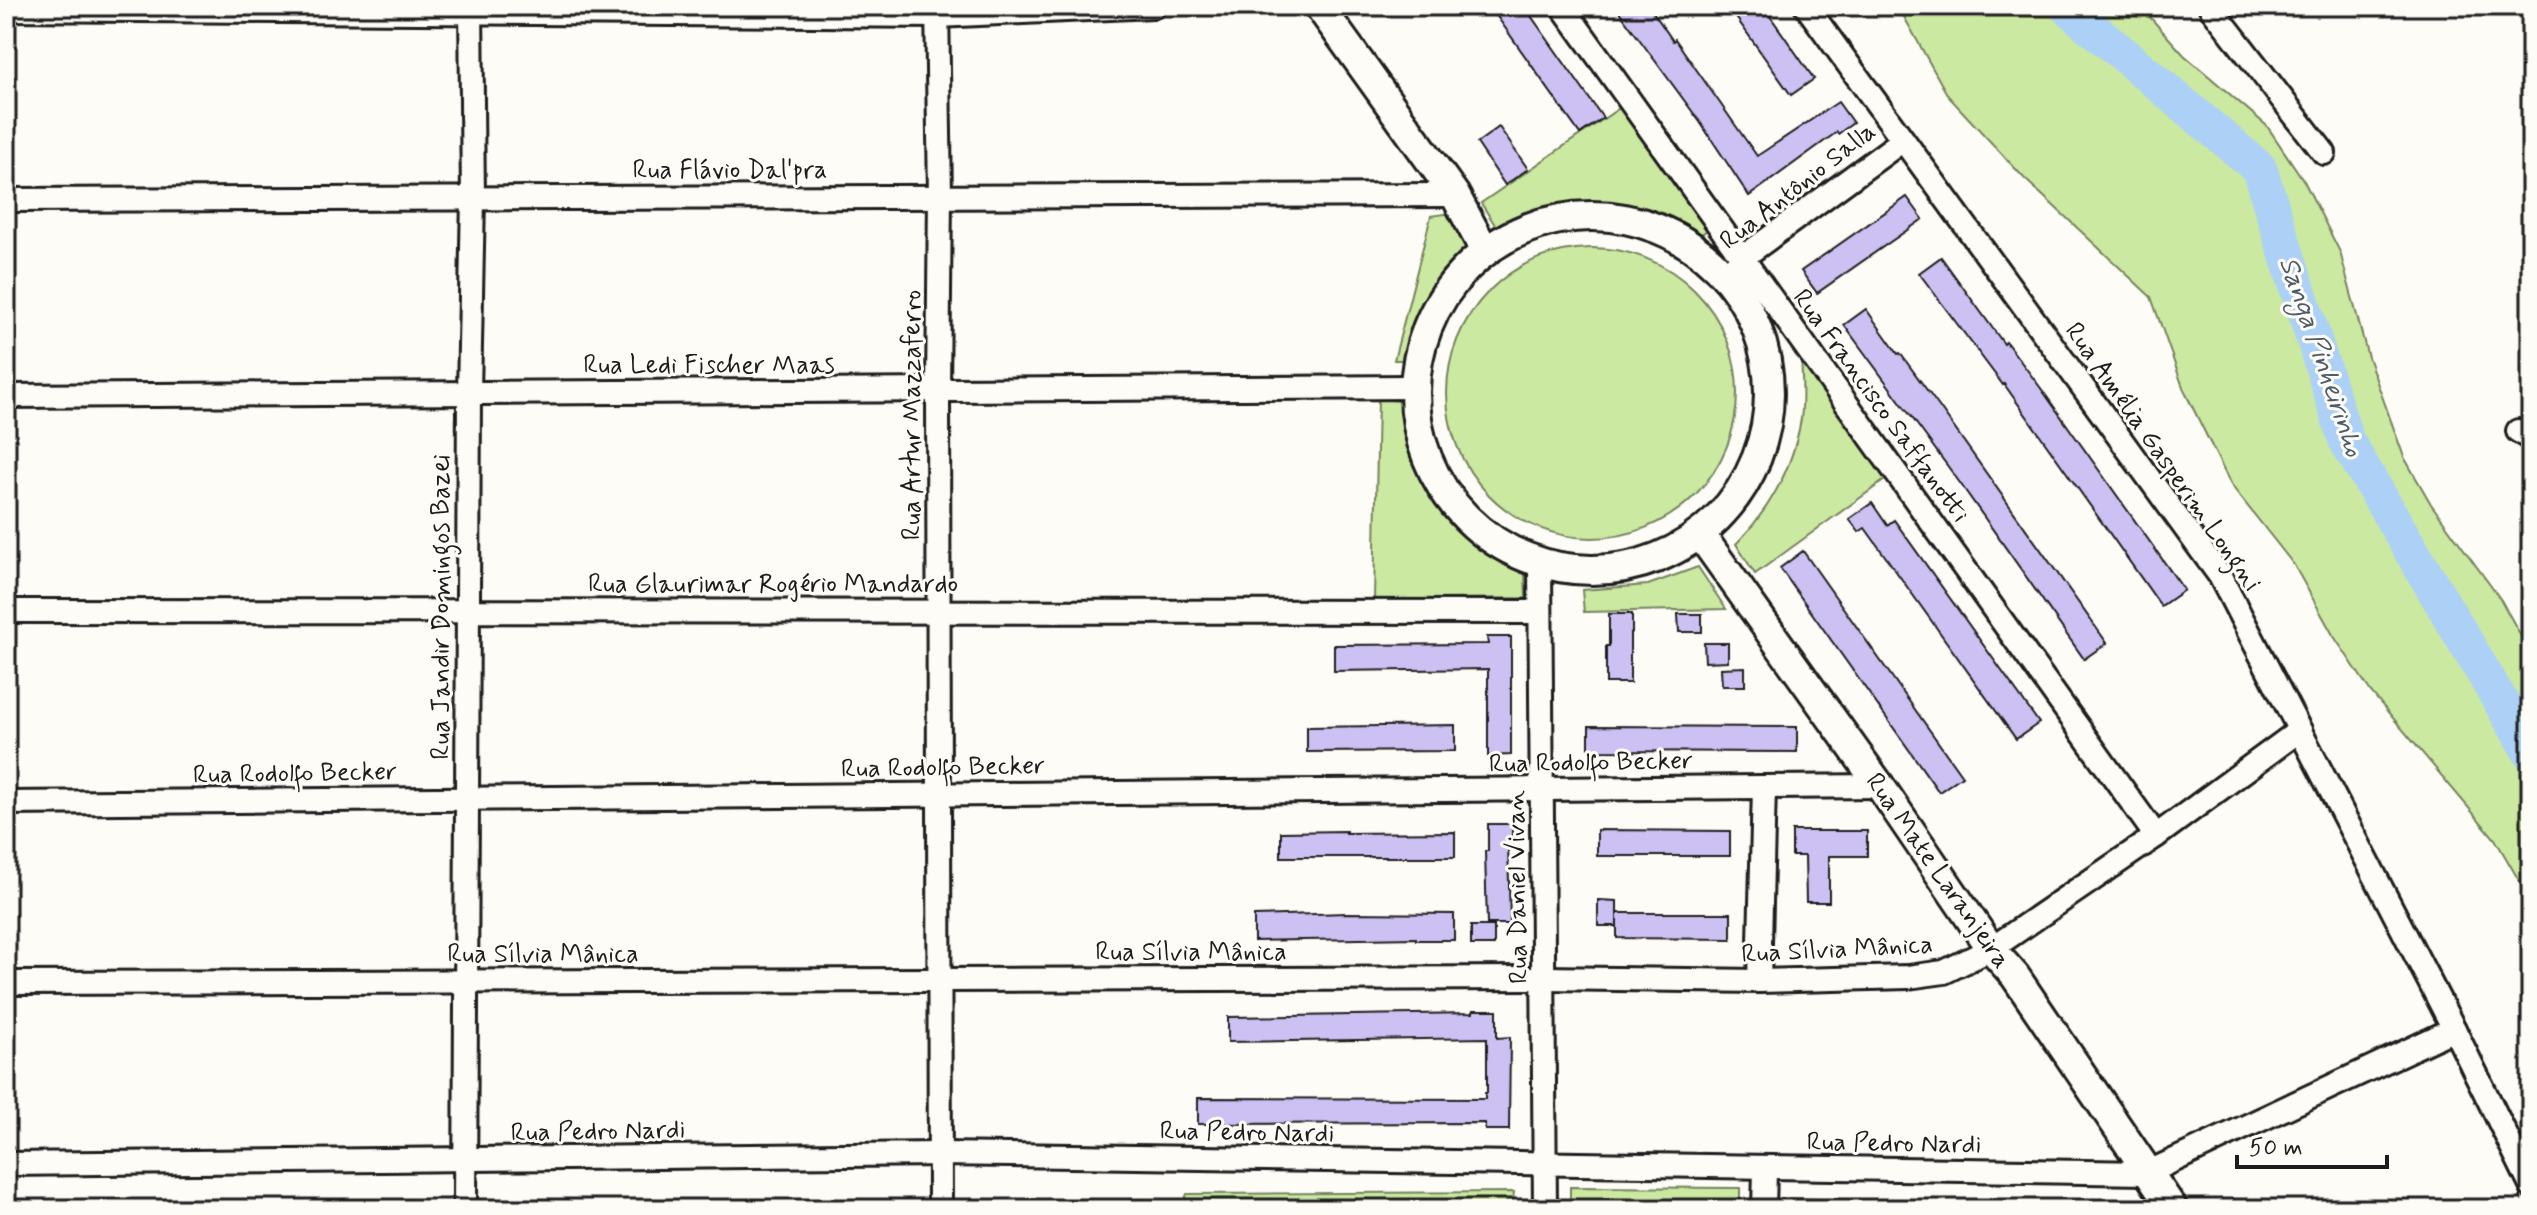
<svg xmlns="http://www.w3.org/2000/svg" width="2537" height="1215" font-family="Mynerve,sans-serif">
	<rect width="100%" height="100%" fill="#fdfcf7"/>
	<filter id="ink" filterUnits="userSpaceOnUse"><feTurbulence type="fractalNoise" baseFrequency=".0125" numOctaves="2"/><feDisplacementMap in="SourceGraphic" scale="16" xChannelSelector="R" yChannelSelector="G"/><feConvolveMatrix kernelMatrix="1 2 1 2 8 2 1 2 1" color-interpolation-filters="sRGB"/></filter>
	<g filter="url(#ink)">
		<g fill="#cbe9a1" stroke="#74825e" stroke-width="2">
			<path d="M1898,6h242l44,49 83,71 37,55 36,71 28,105 36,100 27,47 70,96 30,54v247l-36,-62 -124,-147 -38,-57 -39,-70 -63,-80 -47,-95 -33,-93 -127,-119 -76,-82z"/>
			<path d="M1621,107l86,123 -8,6 -60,-26 -57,-6 -57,12 -28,12 -16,-25z"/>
			<path d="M1451,213l20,33 -29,29 -31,62 -4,23h-13l37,-144z"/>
			<circle cx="1592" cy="393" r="145"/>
			<path d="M1801,357l88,120 -134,97 -19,-30c33,-34 57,-77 65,-125 3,-20 1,-42 0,-62z"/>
			<path d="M1378,399l22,2c1,12 2,25 5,37 16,65 63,108 120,136l1,24 -152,2z"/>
			<path d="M1698,567l28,42 -142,3 -2,-22 66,-5z"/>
			<path d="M1570,1187l170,1v21h-170z"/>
			<path d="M1514,1192l-2,17h-331l6,-15z"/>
			<path d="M1790,1198l270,9v2h-270z"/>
		</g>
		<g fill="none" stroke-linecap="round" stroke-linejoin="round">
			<path stroke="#add1f6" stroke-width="36" d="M2066,6l193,162 87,272 185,313"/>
		</g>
		<g fill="#cdc1f3" stroke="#1c1c1c" stroke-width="2">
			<path d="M1508,6h16l79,112 -23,16 -84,-119z"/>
			<path d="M1615,6h34l24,35 2,-2 82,117 81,-54 15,21 -15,11 -1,-2 -88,64 -49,-74z"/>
			<path d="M1728,6h35l51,73 -23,16z"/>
			<path d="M1499,127l29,42 -23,16 -28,-42z"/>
			<path d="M1907,197l16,22 -106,74 -16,-22z"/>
			<path d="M1941,257l63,87 2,-2 34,45 144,203 -23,16 -157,-222 -1,1 -84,-112z"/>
			<path d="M1866,309l32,45 2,-1 40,55 167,235 -23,16 -124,-176 -116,-158z"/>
			<path d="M1872,503l15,22 7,-5 145,203 -23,16 -151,-211 -6,4 -10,-13z"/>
			<path d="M1803,551l159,225 -23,16 -159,-224z"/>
			<path d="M1609,614h23v18l-2,1v50h-24v-37h3z"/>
			<path d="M1678,614h24v18h-23z"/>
			<path d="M1487,637h24v118l-23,1v-87l-154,2v-26l154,-1z"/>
			<path d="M1704,643h24v18l-23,1z"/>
			<path d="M1745,667v19h-23l-1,-18z"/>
			<path d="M1455,725v26l-148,1v-25z"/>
			<path d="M1589,726l208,1v25l-208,-1z"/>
			<path d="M1488,824h24v19h-4l2,81h-23l-2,-73h3z"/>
			<path d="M1597,830l133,1v25h-133z"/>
			<path d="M1346,831v2l109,-1v25h-174v-25z"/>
			<path d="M1792,831h75v25h-38v46h-23l-1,-46h-13z"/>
			<path d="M1598,900l19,1v25h-19z"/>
			<path d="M1347,913l107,1v26h-38v-2l-162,3v-25z"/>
			<path d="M1617,913h114v26l-114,-1z"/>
			<rect x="1471" y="926" width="23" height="19"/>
			<path d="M1473,1010h24v28l13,-1 -1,93h-24v-7l-287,1v-26l287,1v-6h2v-55l-259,4v-25l245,-4z"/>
		</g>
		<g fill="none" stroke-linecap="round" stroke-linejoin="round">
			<g stroke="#1c1c1c" stroke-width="28">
				<g id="minor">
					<path d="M937,6l3,190 -2,194 2,819"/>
					<path d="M1562,6l594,830"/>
					<path d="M1806,6l414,570 234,453 77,157"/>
					<path d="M2210,6l114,147"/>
					<path d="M6,9l931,7 217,-10"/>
					<path d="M6,200l1449,-5"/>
					<path d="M1726,277l16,-19 161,-118"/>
					<path d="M6,396l1407,-9"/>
					<path d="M2518,431l13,8"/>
					<path d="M1540,564l5,645"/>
					<path d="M6,611l1534,1"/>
					<path d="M6,803l1874,-17"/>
					<path d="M1759,981l5,-194"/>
					<path d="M6,983l1539,-5 214,3 149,-4 36,-5 47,-23 165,-113 144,-106"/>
					<path d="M6,1164l934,-10 1207,19 307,-144"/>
					<path d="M465,1209l4,-816 4,-195 -2,-192"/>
					<path d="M1764,1209l1,-40"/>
				</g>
			</g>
			<g stroke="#1c1c1c" stroke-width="34">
				<g id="tertiary">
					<path d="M1319,6l136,189 30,56"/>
					<circle cx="1592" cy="393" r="177"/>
					<path d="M1700,534l180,252 111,163 24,27 158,233"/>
				</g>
			</g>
			<use href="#minor" stroke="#fdfcf7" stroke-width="22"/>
			<use href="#tertiary" stroke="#fdfcf7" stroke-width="28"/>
		</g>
	</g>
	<g text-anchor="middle" stroke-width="6" stroke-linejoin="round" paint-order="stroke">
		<g font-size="26" fill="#1c1c1c" stroke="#fdfcf7">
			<text x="730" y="178">Rua Flávio Dal'pra</text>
			<text transform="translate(1797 185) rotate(-38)" y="9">Rua Antônio Salla</text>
			<text x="709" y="373">Rua Ledi Fischer Maas</text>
			<text transform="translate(1882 405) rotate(54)" y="9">Rua Francisco Saffanotti</text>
			<text transform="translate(911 415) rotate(-90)" y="9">Rua Artur Mazzaferro</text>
			<text transform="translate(2164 456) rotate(55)" y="9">Rua Amélia Gasperim Longni</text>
			<text x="773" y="592">Rua Glaurimar Rogério Mandardo</text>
			<text transform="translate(440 607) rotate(-90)" y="9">Rua Jandir Domingos Bazei</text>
			<text transform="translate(1591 761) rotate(-1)" y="9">Rua Rodolfo Becker</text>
			<text transform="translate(943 766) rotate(-1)" y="9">Rua Rodolfo Becker</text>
			<text transform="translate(295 772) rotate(-1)" y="9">Rua Rodolfo Becker</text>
			<text transform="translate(1939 870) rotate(55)" y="9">Rua Mate Laranjeira</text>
			<text transform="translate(1516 887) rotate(-91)" y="9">Rua Daniel Vivan</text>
			<text transform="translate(1837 948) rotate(-3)" y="9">Rua Sílvia Mânica</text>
			<text x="1191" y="960">Rua Sílvia Mânica</text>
			<text x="543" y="962">Rua Sílvia Mânica</text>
			<text transform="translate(598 1130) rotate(-1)" y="9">Rua Pedro Nardi</text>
			<text transform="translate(1247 1131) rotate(1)" y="9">Rua Pedro Nardi</text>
			<text transform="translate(1894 1142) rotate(1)" y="9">Rua Pedro Nardi</text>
		</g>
		<g font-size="28" font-style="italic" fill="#4f5b68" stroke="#fdfcf7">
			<text transform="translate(2323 356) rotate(71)" y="10">Sanga Pinheirinho</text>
		</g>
	</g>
	<rect width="2537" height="1215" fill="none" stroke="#fdfcf7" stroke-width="32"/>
	<rect x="16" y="16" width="2505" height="1183" fill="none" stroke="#1c1c1c" stroke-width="3" filter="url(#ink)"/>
	<path d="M2237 1155v12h150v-12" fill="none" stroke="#1c1c1c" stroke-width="4"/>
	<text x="2249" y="1155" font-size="24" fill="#1c1c1c" stroke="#fdfcf7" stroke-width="6" paint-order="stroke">50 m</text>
</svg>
